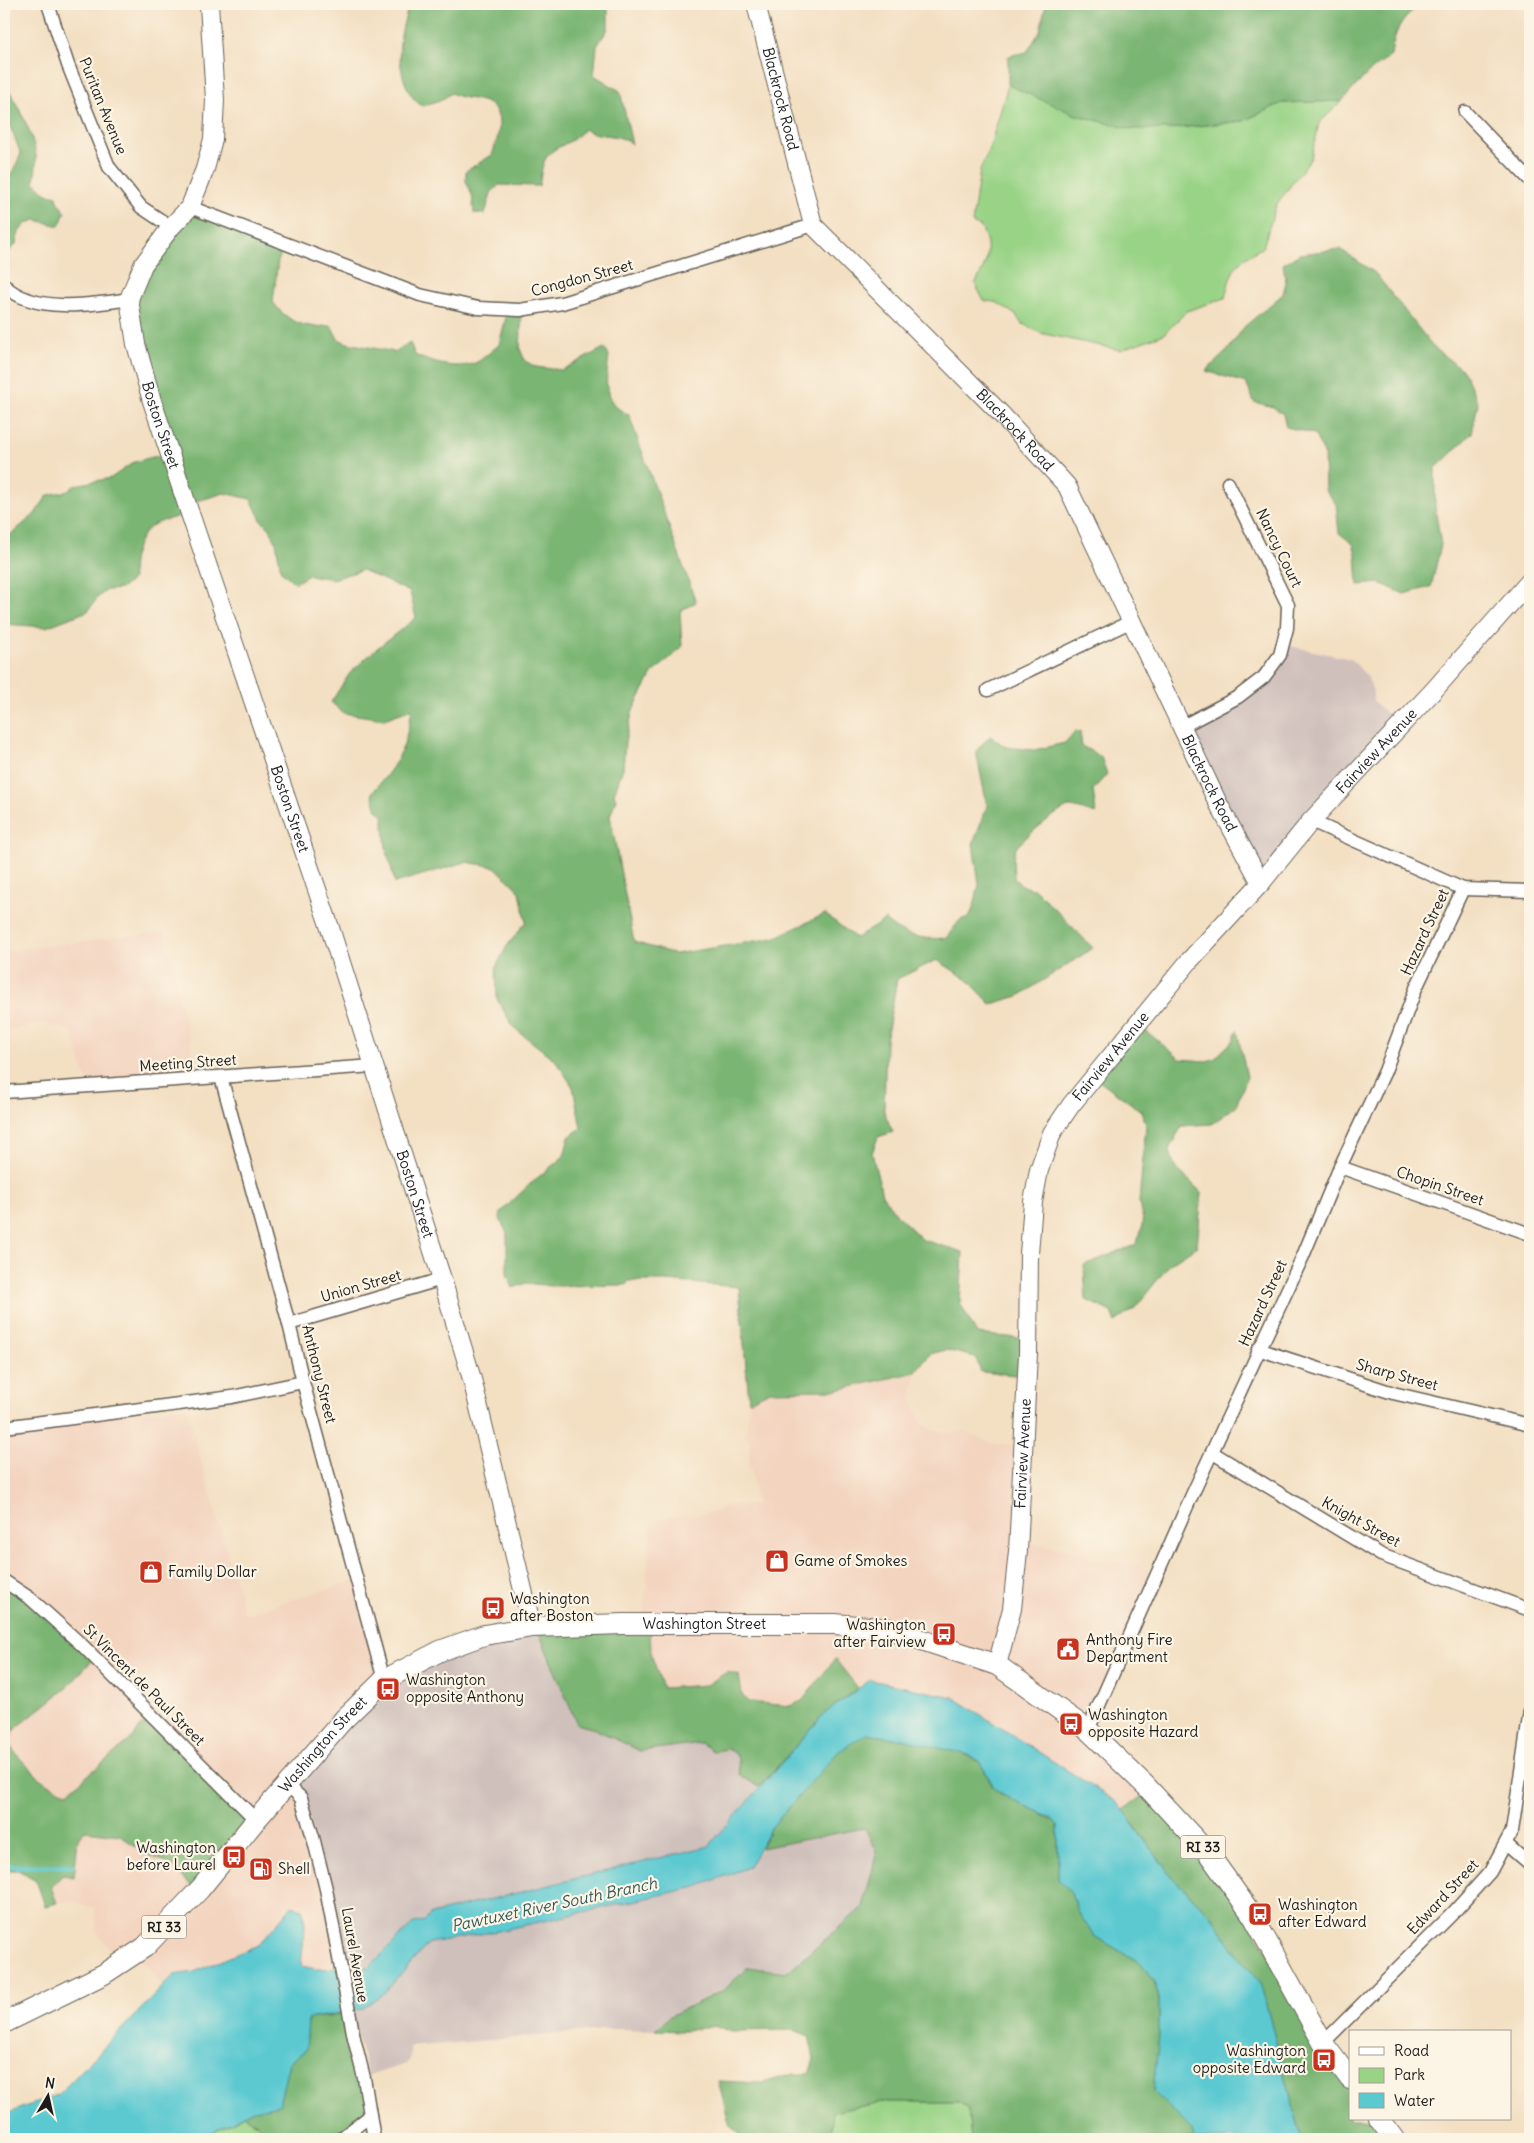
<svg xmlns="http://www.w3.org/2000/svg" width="1534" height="2143" font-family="Delius,sans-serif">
	<rect width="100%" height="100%" fill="#fcf5e5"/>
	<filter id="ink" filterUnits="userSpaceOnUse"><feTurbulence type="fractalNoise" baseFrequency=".02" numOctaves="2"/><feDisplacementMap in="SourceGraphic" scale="10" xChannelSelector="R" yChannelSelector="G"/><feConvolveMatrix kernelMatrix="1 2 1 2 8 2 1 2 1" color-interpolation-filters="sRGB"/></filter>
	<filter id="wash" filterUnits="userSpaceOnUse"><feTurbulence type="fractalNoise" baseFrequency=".0096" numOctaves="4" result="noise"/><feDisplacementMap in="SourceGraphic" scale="20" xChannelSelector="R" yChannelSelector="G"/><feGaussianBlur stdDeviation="1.12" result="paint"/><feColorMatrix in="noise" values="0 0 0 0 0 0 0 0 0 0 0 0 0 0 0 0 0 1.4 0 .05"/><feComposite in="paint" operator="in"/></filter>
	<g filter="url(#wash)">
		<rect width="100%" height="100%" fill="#f3dfc2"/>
		<g fill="#f3d4bf">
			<path d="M164,932l34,144 -110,9 -16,-54 -28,-8 -40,8v-80z"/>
			<path d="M916,1372l-5,27 12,26 11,6 22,2 8,-2 26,12 33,4 -1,94 65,12 7,7 43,5 20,9 -68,152 53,70 -19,14 -8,-9 -245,-121 -12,8 -23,-29 -33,42 -12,5 -42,-4 -6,-7 -3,-20 -11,-3 -22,13 -43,3 -12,-34 -1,-29 -7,-4 8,-96 9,-6 57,-8 10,-6h29l-4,-31 -3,-7 1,-24 -4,-7 3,-35 21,-10 67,-1z"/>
			<path d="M186,1407l59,207 113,-34 27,97 -60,201 11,90 -20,1 -15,-3 4,-40 -13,-20 -34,39 -64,27 -20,3 -11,11 -27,-33 -17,9 -22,-30 -2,-24 -24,-7 -14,2 -6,-16 12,-12 11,2 4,-39 7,-8 35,5 24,18 26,11 25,25 -44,-173 -20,23 -63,53 -14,-3 -45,-44 5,-15 56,-45 -66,-106v-153z"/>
		</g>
		<g fill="#cfc0bb">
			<path d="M1285,645l66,14 16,17 6,15v10l27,25 -135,152 -79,-144 6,-14 48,-25z"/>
			<path d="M537,1625l40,99 18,5 45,22 62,-8 11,8 15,-2 9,5 3,21 19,12 -50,59 -277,68 -7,7 -11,2 -45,44h-22l-48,-190 86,-100z"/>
			<path d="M864,1828l14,23 -15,56 -77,65 -39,-5 -23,23 -54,26 -15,14 -40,-1 -205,18v13l-4,4 -38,12 -17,-64 35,-21 43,-48 74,-13 193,-43 53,-20 12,-19z"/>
		</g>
		<g fill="#99d386" stroke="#5a7851">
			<path d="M1008,85l161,44 74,-8 39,-18 60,-2 -23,22 -8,35 -35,47 -13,42c-27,16 -31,19 -38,51l-38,13 -23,23 -44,16 -80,-17 -19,-10 -5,-8 -20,-13 -12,-1 -9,-17c13,-22 17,-34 6,-57l-9,-4 8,-53 9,-20z"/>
			<path d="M882,2102h77l9,7 3,30h-141l3,-27z"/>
			<path d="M245,2115l30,24h-74z"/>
		</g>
		<g fill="#7ab573" stroke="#4b6848">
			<path d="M409,4h199v25l-11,17 -3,29 26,16 12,53c-17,-13 -31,-5 -48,-15 -10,15 -30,16 -38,29 -5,8 -5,19 -7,28l-40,-1 -8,8 -6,21 -11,-1 -2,-18 -6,-14v-10l26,-16c6,-16 15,-44 -7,-53 -11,-4 -23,-3 -34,-9l-8,6 -21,7c-18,-11 -24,-43 -22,-64 1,-12 6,-26 9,-38z"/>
			<path d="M1046,4h373c-18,18 -25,26 -28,52l-23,17 -26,28 -60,2 -39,18 -74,8h-39l-54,-14 -68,-30v-29l19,-4 13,-21z"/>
			<path d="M4,80c12,25 28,48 32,75 1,8 -1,18 -2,27l13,12 10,2 1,5 7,12 -6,13 -23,-6 -10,3 -7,9 -3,12 -12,13v-79l7,-3 10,-21 -17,-43z"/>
			<path d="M186,211l99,35 -7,15 -5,41c14,20 34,28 58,23l7,14 9,4 48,9 15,-9 5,12c16,8 44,16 62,7 6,-3 15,-12 22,-17l9,-36 14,1 -2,39 5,12 11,6 26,3 42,-22 5,7c-3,27 -8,47 20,60l67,187 -16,9 2,36 -30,27 -19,36 -8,32 -2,26 -9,26 2,5 -6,17 24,126 41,12 99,-16 51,-24 31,24 29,-18c15,16 40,20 61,18l14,-18 9,-3 5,-10 5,-23 -6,-40 14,-38 -11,-55 14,-15 16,11 28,3 31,-7 10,-12 5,1 2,14 19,11 6,17 -14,16 3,24c-8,-2 -19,-7 -27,-7 -9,1 -52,36 -54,43 -3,8 -1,20 -1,28l8,8 14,4 57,58 -74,48 -28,8 -23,-24 -31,-20 -40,19 -11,62 -2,71 9,20 -15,5 -6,16 10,42 17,22 24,23 40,12 -3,51 17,31 52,5 -2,37 -46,-4 -6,-15 -29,-7 -16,4 -14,18 -79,18 -67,1 -21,10 -10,-114 -73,-6h-38l-2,4 -75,1 -25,-3 -13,5 -6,-14v-41l-7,-14 1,-7 29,-28 34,-28 5,-19 12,-9 -8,-41 -17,-26 -43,-34 -16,-28 -1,-32 11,-21 19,-24 -6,-30 -25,-25 -29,-5 -71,21 -9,-35 -3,-33 -6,-5 -5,-17c29,-34 32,-41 40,-84l-28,10 -41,-6 -12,-11 19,-29 26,-24 40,-31 -6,-26 -48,-22 -29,9 -24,-4 -14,8 -14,-12 -5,-29 -6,-13 -9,-9 -10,-21 -27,-6 -33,10 -1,11c-11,3 -25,5 -35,10 -17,9 -25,37 -22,55l-12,10 -14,1 -9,7 -10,14 -42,16 -42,-3v-84l30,-25 14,-20 20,-4 7,-6 36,-7 23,-16 37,-10 -41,-153z"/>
			<path d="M1340,249l35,24 60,76 29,22 14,32 -6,30 -37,36v38l6,38 -10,42 -27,7 -24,-11 -22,2 -2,-31 -3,-10 -14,-11 -3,-29 -11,-14 -1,-37 -10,-19 -28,-7 -3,-13 -10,-7 -19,-5 -8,-19 -40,-12 22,-21 16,-23 39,-33 3,-12 -3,-18 17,-10z"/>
			<path d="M1140,1026l40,33 26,2 8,-2 19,-18 4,-11 10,47 -11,29 -24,18 -30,2 -13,23 6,18 27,26 -5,53 -26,17 -37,46 -19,13 -4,-10 -25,-12 -2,-35 51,-20c8,-14 10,-28 4,-43l7,-77 -5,-14 -46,-34z"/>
			<path d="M4,1579l89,80 -23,26 -56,45 -5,15c16,19 35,42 59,47l63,-53 20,-24 103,100 -59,75 -25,-26 -26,-11 -24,-18 -35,-4 -7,8 -4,38 -11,-2 -12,12 6,16 -12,3 -9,-26 -18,-10h-14z"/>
			<path d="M650,1625l1,29 12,34 43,-3 21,-13 12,3 3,20 6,7 42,4 12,-5 33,-42 23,29 -34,26 -65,73 -19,-12 -3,-20 -9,-6 -15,2 -12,-8 -61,8 -45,-22 -18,-5 -40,-96z"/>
			<path d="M866,1734c25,4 93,12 111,27 10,7 11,24 21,31 20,12 43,18 60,33v53l13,14 6,19 17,25 47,27 14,21 4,14v38l-6,55 40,39 1,9h-223l-3,-30 -9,-7h-77l-49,10 -3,27h-88l-1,-4 -11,-9 -12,-45 45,2 30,-9h16l5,-15 -5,-23 -15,-6 -63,1 -16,-5 -31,5 -29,-1 15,-14 54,-26 24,-23 39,5 76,-65 14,-56 -13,-23 -103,20 9,-19 68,-78z"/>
			<path d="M1142,1796l56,45 152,238v40h29l16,20h-93l-42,-157 -23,-28 -25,-38 -39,-38 -50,-68z"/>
			<path d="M349,2013l20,99 -29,27h-65l-30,-24 8,-5 26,-6 10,-42 17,-12 2,-31z"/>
		</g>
		<path fill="#5cc9d1" stroke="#3c7276" d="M870,1680l83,17 162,104 16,18 3,7 39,52 39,38 25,38 23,28 42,157h-108l-2,-9 -39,-39 6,-55v-38l-4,-14 -14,-21 -47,-27 -17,-25 -6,-19 -13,-13v-54l-10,-9 -36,-16 -17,-11 -15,-27 -11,-7 -67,-16 -36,-5 -28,18 -68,77 -21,38 -53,20 -193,43 -74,13 -43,48 -24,18 -54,10 -2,31 -17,12 -10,43 -26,5 -52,29h-197v-24l55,-21 115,-119 20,-3 64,-27 34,-39 11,3 2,17 -4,40 15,3 53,-2 45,-44 11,-2 6,-7 278,-68 115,-132z"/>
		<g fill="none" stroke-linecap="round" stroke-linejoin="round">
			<path stroke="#5cc9d1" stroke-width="4.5" d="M4,1866h69"/>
		</g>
	</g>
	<g filter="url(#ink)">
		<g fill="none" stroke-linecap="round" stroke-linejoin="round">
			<g stroke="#676056" stroke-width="15">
				<g id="street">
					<path d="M48,4l20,61 41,102 32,40 30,20"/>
					<path d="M1465,112l65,68"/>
					<path d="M190,207l230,88 58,13 42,2 42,-7 251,-78"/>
					<path d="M4,285c29,29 88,20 125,14"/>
					<path d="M988,690l144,-69"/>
					<path d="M1181,727l57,-30 26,-20 16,-22 7,-27 1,-23 -60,-122"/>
					<path d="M1311,821l152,68 67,2"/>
					<path d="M221,1077l68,247 14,58 81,298"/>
					<path d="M4,1092l370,-26"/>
					<path d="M1340,1167l190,67"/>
					<path d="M289,1324l153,-45"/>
					<path d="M1258,1349l135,44 137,32"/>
					<path d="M4,1427l228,-30 71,-15"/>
					<path d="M1213,1453l168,102 149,55"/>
					<path d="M4,1581l27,18 52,47 173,174"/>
					<path d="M1088,1730l104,-235 111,-239 37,-89 45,-96 31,-83 47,-99"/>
					<path d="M287,1784l14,14 12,39 13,52 28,149 10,40 10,61"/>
					<path d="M1506,1844l24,21"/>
					<path d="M1323,2043l130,-130 37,-41 22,-41 18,-120"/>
					<path d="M340,2139l30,-23"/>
				</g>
			</g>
			<g stroke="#676056" stroke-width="20">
				<g id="secondary">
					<path id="s1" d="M209,4l6,96 -2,39 -8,30 -15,38 -19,20 -28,38 -14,34 7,45 16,57 178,527 112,351 30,100 60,248"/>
					<path id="s2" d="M756,4l57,221 187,188 67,73 151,317 43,80"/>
					<path id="s3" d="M997,1665l15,-56 6,-58 10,-197 1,-100 4,-52 6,-32 13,-37 19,-28 119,-145 71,-77 50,-62 123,-131 96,-109"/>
				</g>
			</g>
			<g stroke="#676056" stroke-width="22">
				<g id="primary">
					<path id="s4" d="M4,2023l100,-49 41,-27 55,-58 56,-69 88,-101 40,-39 56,-29 44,-16 48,-8 92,-3h211l54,5 108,36 91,65 58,56 62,67 45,63 70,127 27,36"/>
					<path d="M1379,2119l15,20"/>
				</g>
			</g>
			<use href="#street" stroke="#fff" stroke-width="12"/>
			<use href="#secondary" stroke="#fff" stroke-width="18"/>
			<use href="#primary" stroke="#fff" stroke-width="20"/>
		</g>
	</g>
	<defs>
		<g id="shop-square" transform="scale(1.25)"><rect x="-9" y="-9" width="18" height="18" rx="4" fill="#c8321e" stroke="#fcf5e5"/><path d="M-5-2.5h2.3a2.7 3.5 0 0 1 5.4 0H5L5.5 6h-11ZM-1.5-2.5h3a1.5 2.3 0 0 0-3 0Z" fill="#fff"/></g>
		<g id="bus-square" transform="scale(1.25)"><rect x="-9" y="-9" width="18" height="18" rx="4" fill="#c8321e" stroke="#fcf5e5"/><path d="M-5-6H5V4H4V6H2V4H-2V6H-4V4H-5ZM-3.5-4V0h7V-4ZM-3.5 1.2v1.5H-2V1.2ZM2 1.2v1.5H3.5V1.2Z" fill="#fff"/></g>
		<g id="civic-square" transform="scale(1.25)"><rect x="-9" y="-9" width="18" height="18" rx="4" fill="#c8321e" stroke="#fcf5e5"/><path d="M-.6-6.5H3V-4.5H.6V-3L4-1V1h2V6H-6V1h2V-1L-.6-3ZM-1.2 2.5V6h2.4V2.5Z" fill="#fff"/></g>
		<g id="fuel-square" transform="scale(1.25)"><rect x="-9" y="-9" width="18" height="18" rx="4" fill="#c8321e" stroke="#fcf5e5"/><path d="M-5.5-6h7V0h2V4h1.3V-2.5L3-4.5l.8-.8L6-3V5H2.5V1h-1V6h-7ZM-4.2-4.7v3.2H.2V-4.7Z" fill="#fff"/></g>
	</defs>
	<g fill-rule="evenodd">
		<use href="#shop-square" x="777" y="1561"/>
		<use href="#shop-square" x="151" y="1572"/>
		<use href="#bus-square" x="493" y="1608"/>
		<use href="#bus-square" x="944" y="1634"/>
		<use href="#civic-square" x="1068" y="1649"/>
		<use href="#bus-square" x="388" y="1689"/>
		<use href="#bus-square" x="1071" y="1724"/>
		<use href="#bus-square" x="234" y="1857"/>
		<use href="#fuel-square" x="261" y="1869"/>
		<use href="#bus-square" x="1260" y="1914"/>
		<use href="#bus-square" x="1324" y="2060"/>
	</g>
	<g text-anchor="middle" stroke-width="4.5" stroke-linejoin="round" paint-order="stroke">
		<g fill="#fcf5e5" stroke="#5f5d58" stroke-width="1">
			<rect x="1180.5" y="1835.5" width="45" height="23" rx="4"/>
			<rect x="141.5" y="1915.5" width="45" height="23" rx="4"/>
		</g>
		<g font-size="14" font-weight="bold" fill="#1c1c1c">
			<text x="1203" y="1852">RI 33</text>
			<text x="164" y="1932">RI 33</text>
		</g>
		<g font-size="15" fill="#1c1c1c" stroke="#fcf5e5">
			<text dy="5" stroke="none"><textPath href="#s2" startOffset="98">Blackrock Road</textPath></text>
			<text transform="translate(103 106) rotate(68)" y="5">Puritan Avenue</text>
			<text transform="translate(582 278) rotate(-15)" y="5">Congdon Street</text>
			<text dy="5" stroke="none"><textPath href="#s1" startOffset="449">Boston Street</textPath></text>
			<text dy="5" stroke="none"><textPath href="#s2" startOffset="516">Blackrock Road</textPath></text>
			<text transform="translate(1279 548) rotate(64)" y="5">Nancy Court</text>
			<text dy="5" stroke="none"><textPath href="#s3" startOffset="1039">Fairview Avenue</textPath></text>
			<text dy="5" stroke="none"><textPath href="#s2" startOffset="922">Blackrock Road</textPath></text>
			<text dy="5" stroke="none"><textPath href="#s1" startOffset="854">Boston Street</textPath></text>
			<text transform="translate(1425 932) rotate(-65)" y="5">Hazard Street</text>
			<text dy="5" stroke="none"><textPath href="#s3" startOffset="634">Fairview Avenue</textPath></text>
			<text transform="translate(188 1063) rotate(-4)" y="5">Meeting Street</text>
			<text transform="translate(1440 1186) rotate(19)" y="5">Chopin Street</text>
			<text dy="5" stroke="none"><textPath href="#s1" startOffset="1259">Boston Street</textPath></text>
			<text transform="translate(361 1286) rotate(-16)" y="5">Union Street</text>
			<text transform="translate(1263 1303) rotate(-65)" y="5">Hazard Street</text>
			<text transform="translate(319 1374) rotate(76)" y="5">Anthony Street</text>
			<text transform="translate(1397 1375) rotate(15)" y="5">Sharp Street</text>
			<text dy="5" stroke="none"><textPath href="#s3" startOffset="214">Fairview Avenue</textPath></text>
			<text transform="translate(1361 1522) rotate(29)" y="5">Knight Street</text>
			<text dy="5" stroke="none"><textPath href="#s4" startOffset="850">Washington Street</textPath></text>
			<text transform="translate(144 1685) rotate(45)" y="5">St Vincent de Paul Street</text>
			<text dy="5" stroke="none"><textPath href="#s4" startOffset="430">Washington Street</textPath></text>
			<text transform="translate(1443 1897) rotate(-47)" y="5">Edward Street</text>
			<text transform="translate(355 1955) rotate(80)" y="5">Laurel Avenue</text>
		</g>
		<g font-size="15" fill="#1c1c1c" stroke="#fcf5e5" text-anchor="start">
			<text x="794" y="1566">Game of Smokes</text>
			<text x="168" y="1577">Family Dollar</text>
			<text x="510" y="1604">Washington<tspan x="510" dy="17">after Boston</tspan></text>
			<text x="926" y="1630" text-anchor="end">Washington<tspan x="926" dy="17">after Fairview</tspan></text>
			<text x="1086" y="1645">Anthony Fire<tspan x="1086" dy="17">Department</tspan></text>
			<text x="406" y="1685">Washington<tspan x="406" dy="17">opposite Anthony</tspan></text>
			<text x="1088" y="1720">Washington<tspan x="1088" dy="17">opposite Hazard</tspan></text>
			<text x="216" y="1853" text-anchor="end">Washington<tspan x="216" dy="17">before Laurel</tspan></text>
			<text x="278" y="1874">Shell</text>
			<text x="1278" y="1910">Washington<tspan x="1278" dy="17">after Edward</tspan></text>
			<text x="1306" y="2056" text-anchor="end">Washington<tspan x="1306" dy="17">opposite Edward</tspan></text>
		</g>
		<g font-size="16" font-style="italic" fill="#32595b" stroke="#fcf5e5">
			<text transform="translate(554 1904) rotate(-12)" y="6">Pawtuxet River South Branch</text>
		</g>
	</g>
	<rect width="1534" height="2143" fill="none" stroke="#fcf5e5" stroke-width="20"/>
	<rect x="1349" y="2030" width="162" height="90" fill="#fcf5e5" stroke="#a29e95"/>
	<rect x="1359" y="2047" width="25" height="8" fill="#ffffff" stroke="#a29e95"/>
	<text x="1394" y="2056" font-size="15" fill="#1c1c1c">Road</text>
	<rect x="1359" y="2068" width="25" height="15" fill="#99d386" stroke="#a29e95"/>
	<text x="1394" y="2080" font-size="15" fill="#1c1c1c">Park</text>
	<rect x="1359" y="2093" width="25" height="15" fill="#5cc9d1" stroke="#a29e95"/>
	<text x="1394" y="2106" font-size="15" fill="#1c1c1c">Water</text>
	<g transform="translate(48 2096) rotate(9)" stroke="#fcf5e5" stroke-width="4" paint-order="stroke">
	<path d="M0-4L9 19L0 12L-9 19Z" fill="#1c1c1c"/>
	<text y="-8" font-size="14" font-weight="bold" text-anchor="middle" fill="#1c1c1c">N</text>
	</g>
</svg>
